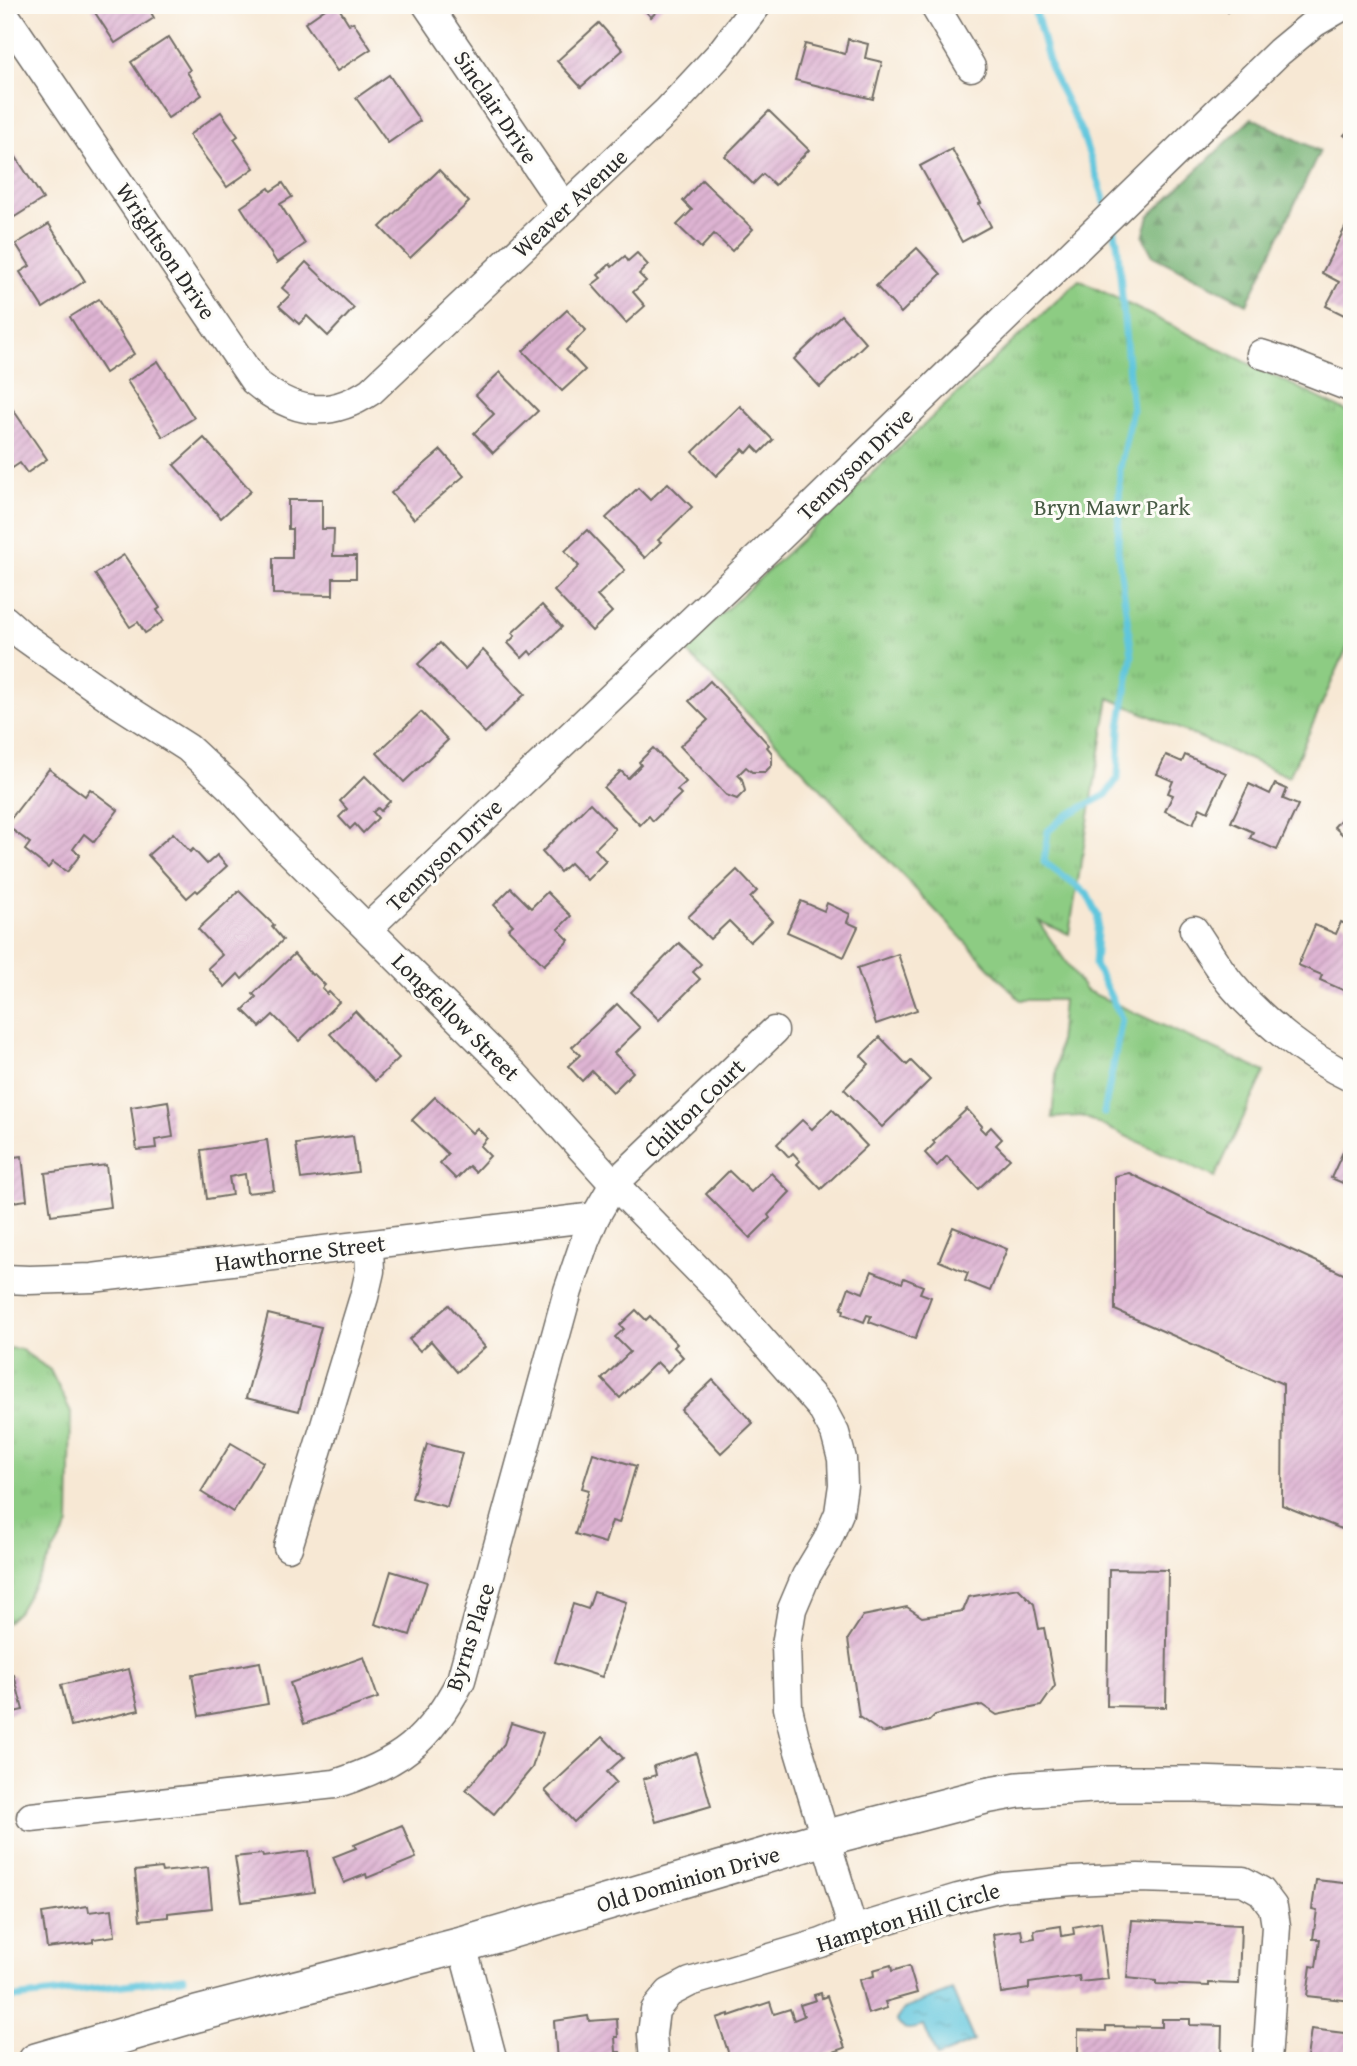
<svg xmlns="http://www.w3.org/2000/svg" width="1357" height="2066" font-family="'Gentium Book Plus',serif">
	<defs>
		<pattern id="forest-firs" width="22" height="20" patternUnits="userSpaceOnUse" patternTransform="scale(1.75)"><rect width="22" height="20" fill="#72b071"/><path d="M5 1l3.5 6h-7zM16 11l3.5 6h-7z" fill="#5e8f5d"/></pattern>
		<pattern id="park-tufts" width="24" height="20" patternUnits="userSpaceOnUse" patternTransform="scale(1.75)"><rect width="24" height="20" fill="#8dcc83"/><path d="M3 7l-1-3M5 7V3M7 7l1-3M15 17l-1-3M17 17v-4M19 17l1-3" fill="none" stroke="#7aaf71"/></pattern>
		<pattern id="water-ripples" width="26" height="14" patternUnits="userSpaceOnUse" patternTransform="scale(1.75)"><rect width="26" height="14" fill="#60c6dd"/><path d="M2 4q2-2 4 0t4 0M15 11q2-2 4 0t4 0" fill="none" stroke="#4fa1b3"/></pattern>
		<pattern id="building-hatch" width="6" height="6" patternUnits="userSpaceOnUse" patternTransform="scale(1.75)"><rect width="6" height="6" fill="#deb4d3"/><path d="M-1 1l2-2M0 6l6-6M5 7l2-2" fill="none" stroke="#bf9bb5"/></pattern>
	</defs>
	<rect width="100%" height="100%" fill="#fdfcf7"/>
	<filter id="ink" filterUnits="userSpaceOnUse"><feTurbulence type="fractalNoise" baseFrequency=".0143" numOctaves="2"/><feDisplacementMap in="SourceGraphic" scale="14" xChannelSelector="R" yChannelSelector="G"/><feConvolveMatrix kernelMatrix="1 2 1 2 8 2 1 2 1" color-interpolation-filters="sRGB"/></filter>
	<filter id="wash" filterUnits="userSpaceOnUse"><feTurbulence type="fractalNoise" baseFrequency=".00686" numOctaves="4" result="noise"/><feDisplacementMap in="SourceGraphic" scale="28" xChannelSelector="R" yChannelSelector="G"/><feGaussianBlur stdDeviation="1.57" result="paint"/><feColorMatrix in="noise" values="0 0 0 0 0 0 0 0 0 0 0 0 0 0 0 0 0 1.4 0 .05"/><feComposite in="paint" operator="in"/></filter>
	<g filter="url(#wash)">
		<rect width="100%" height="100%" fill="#f7e8d4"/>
		<path fill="url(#forest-firs)" stroke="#4e6e4e" stroke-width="2" d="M1252,118l68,33 -73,153 -94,-48 -10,-19 6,-21z"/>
		<g fill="url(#park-tufts)" stroke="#5c7c57" stroke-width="2">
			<path d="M1079,280l273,134v223l-63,140 -180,-79 -40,236 -31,-13 47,69 180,82 -50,105 -133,-61 -30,2 11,-118h-42l-3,-2 -214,-227 -120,-122z"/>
			<path d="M5,1348l15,1 30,21 21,42 -2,113 -51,87 -13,12z"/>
		</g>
		<path fill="url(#water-ripples)" stroke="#467884" stroke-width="2" d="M952,1990l22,51 -37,16 -13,-31c-12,3 -21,7 -28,-6l8,-11z"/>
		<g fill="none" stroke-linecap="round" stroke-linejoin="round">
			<g stroke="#60c6dd" stroke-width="7">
				<path d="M1034,5l17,65 31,63 25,75"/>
				<path d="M1104,1113l18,-94 -27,-54 3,-49 -11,-22 -43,-32 4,-31 19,-16 39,-20 12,-17 2,-51 12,-72 -14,-105 2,-82 12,-58 -15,-170 -6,-17"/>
				<path d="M5,1999l178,-21"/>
			</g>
		</g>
		<g id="blocks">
			<g fill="url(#building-hatch)">
				<path d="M90,5h57l7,13 -39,25z"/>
				<path d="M331,5h6l12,19 4,-2 18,27 -34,22 -32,-48z"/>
				<path d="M640,5h24l-13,12z"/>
				<path d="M1221,5h14l-7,7z"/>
				<path d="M599,23l24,27 -42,37 -24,-26z"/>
				<path d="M169,37l21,33 -3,2 15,23 -34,23 -37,-56z"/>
				<path d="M848,39l20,5 -3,14 17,4 -9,37 -78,-19 10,-36 40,10z"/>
				<path d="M389,75l31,46 -32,22 -32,-45z"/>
				<path d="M769,111l40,39 -34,35 -12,-11 -10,10 -28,-28z"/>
				<path d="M221,112l17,24 -4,3 20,29 -27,19 -38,-52z"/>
				<path d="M1352,126v15l-8,-6z"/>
				<path d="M7,143l36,56 -38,24v-78z"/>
				<path d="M952,149l29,54 -2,1 12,22 -29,16 -42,-76z"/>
				<path d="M439,170l30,32 -59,56 -30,-31z"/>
				<path d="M702,180l51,49 -21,22 -18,-17 -13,14 -24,-23 15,-15 -9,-9z"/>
				<path d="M283,183l9,14 -12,7 25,40 -28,19 -36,-56 28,-19 2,3z"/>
				<path d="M49,224l36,57 -42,27 -23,-36 10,-6 -14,-22z"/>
				<path d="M1347,224l5,2v93l-26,-13 13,-24 -17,-9z"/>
				<path d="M917,248l24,26 -40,39 -25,-27z"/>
				<path d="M637,253l11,12 -9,9 7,7 -13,11 12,14 -19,17 -34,-38 9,-7 -3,-3 12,-11 2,3 13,-11 3,5z"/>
				<path d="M306,262l48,46 -26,28 -21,-20 -8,8 -20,-18 11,-11 -8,-7z"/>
				<path d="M99,299l35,55 -29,19 -35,-56z"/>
				<path d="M567,310l19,20 -20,20 19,20 -23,21 -39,-40z"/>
				<path d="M841,315l25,28 -46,44 -26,-28z"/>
				<path d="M158,361l36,57 -31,19 -36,-56z"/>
				<path d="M500,372l38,39 -45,42 -19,-20 20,-19 -18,-19z"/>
				<path d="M5,398l42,61 -20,14 -7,-10 -9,6 -6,-8z"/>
				<path d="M740,406l33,34 -13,13 -7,-7 -6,7 -4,-4 -27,27 -23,-24z"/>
				<path d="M204,438l47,53 -30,27 -47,-53z"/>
				<path d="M441,450l23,26 -50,43 -23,-26z"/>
				<path d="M668,483l24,24 -34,33 3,2 -16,16 -39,-40 32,-30 12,12z"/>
				<path d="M288,500h34v29h12l-1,27h23v22h-23v17l-60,-1v-36h19v-29h-4z"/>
				<path d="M587,530l38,40 -28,26 15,16 -20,19 -38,-40 25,-25 -14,-15z"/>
				<path d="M124,555l36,53 -3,2 7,11 -19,12 -7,-11 -8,5 -35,-53z"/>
				<path d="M542,605l20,22 -30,28 -3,-4 -7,7 -14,-15 7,-7 -3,-3z"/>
				<path d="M440,643l25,26 18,-19 42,44 -40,39 -67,-69z"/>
				<path d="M710,681l59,64 -2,2 5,6v12l-7,7h-13l-6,-5 -8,8 4,4 3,12 -8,8 -11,-4 -46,-49 28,-26 -19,-19z"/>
				<path d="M421,712l27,28 -44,42 -27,-29z"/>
				<path d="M653,748l33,34 -9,8 4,4 -28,27 -4,-5 -9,9 -36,-37 17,-17 7,7 13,-13 -2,-3z"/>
				<path d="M1166,755l16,7 3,-7 41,18 -18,39 -8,-4 -7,16 -28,-13 8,-16 -5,-2 5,-12 -16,-7z"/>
				<path d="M49,769l36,27 5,-7 28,21 -24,32 -10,-8 -11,15 7,6 -13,17 -14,-10 -5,6 -23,-18 5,-7 -24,-18z"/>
				<path d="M365,776l25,25 -9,10 -3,-3 -5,4 5,6 -15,15 -8,-9 -5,5 -11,-12 8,-8 -7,-8z"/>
				<path d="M1249,784l21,10 5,-10 12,5 -4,10 15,6 -21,45 -27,-12 3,-6 -22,-10z"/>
				<path d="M590,803l25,26 -20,20 11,12 -19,19 -17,-17 -10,9 -18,-20z"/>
				<path d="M1350,809l2,2v32l-18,-16z"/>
				<path d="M173,833l17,19 3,-3 14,15 10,-9 10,11 -29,26 -2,-2 -9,8 -39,-43z"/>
				<path d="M737,870l20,21 -7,7 22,23 -22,21 -21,-21 -19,18 -22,-22z"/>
				<path d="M511,888l20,20 16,-16 24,24 -13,13 11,11 -25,25 -36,-36 5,-4 -19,-20z"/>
				<path d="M239,891l35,34 -2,2 11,13 -41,39 -4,-5 -13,13 -17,-19 14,-13 -24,-26z"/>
				<path d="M801,901l23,10 3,-8 23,11 -3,8 11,5 -14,30 -57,-25z"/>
				<path d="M1341,922l11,5 -2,13 2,1v34l-7,16 -25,-11 2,-5 -24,-10 17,-40 21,9z"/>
				<path d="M679,943l22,21 -8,8 7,7 -41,41 -28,-28z"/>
				<path d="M294,954l18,21 2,-1 11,11 -3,3 5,6 2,-2 10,10 -40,39 -26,-26 -13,12 -17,-17 13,-13 -3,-3z"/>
				<path d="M898,954l19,56 -41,14 -19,-56z"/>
				<path d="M617,1004l23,24 -26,25 19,19 -20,20 -21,-21 -10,10 -14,-15 12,-11 -8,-8z"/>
				<path d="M355,1011l44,47 -24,23 -45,-47z"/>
				<path d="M880,1037l27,28 4,-4 19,19 -48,47 -38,-38 25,-25 -8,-8z"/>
				<path d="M435,1097l37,36 5,-5 10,10 -7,8 10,10 -15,16 -6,-6 -13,13 -16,-16 8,-9 -36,-34z"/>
				<path d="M168,1101l5,36 -18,3 1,8 -19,2 -6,-43z"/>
				<path d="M832,1109l35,37 -46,43 -24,-25 3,-3 -7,-8 -4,4 -12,-13 25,-24 10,9z"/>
				<path d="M967,1109l15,17 -2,2 5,5 6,-6 11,12 -6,6 14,14 -32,30 -31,-33 -10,10 -12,-13 10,-10 -2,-2z"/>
				<path d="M353,1136l5,36 -57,7 -5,-35z"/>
				<path d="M1349,1139l3,1v47l-21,-9z"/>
				<path d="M267,1140l7,50 -27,3 -2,-19 -16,3 3,18 -25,4 -6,-49z"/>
				<path d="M22,1156l5,44 -22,3v-45z"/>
				<path d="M106,1165l5,42 -60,8 -6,-42z"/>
				<path d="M729,1171l22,21 20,-19 19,19 -22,23 2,3 -20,20 -44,-44z"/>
				<path d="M1129,1173l80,39 143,66v247l-3,7 -67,-27 1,-121 -168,-74v-134z"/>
				<path d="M953,1227l54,22 -17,42 -25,-10 3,-8 -29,-12z"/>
				<path d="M872,1271l30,12 2,-5 19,8 -3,7 11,4 -16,42 -46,-17 2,-6 -4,-1 -3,7 -21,-8 1,-4 -3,-1 8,-22 14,6z"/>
				<path d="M449,1305l36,42 -28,25 -26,-31 -11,10 -11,-12z"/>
				<path d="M636,1310l10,10 4,-4 27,28 -3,3 9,10 -16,15 -10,-10 -37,36 -18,-19 28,-27 -15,-15 9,-8 -4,-4z"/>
				<path d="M268,1314l53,13 -22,84 -53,-13z"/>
				<path d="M713,1380l40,43 -32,30 -40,-43z"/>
				<path d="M231,1443l32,19 -30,50 -32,-20z"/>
				<path d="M427,1444l35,9 -15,54 -35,-9z"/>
				<path d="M593,1453l43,13 -17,57 -7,-2 -7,22 -30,-9 14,-44 -7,-2z"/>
				<path d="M1109,1569l59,1 -2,137 -59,-1z"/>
				<path d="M391,1571l36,11 -17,53 -35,-11z"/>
				<path d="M1018,1588l16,16 5,25 5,-1 11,58 -14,20 -44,9 -15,-10 -47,10 -6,6 -47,12 -23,-16 -11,-78 15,-23 44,-9 15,10 41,-6 6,-14z"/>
				<path d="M594,1592l32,10 -24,75 -47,-15 18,-58 15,5z"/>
				<path d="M364,1657l14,41 -74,26 -14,-41z"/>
				<path d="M260,1662l8,42 -69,12 -7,-41z"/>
				<path d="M129,1669l10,41 -68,16 -10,-41z"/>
				<path d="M14,1675l9,35 -18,4v-37z"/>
				<path d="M511,1723l32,10 -11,35 -38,46 -28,-24 38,-46z"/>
				<path d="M603,1737l20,21 -16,14 9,10 -42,40 -29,-31z"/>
				<path d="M696,1753l15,53 -55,16 -13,-43 13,-4 -2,-9z"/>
				<path d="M402,1825l14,33 -49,20 -1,-4 -22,9 -11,-26 23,-9 -2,-3z"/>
				<path d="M308,1851l6,41 -72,10 -7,-45 27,-3 1,3z"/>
				<path d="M208,1867l4,41 -44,5v4l-28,3 -5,-49 26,-3 1,4z"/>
				<path d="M1316,1880l36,4v117l-45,-5 4,-30 5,1 4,-28h-7l4,-29 -5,-1z"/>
				<path d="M88,1906l1,6 23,-3 3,27 -22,3v3l-46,6 -5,-35z"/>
				<path d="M1132,1920l109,5 -2,59 -30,-1v3l-53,-2v-3l-29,-3z"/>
				<path d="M1101,1922l7,57 -28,3 -1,-6 -50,7v6l-28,4 -8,-59 28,-4 2,10 12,-2 -1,-8 27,-4 1,10 12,-2 -1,-7z"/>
				<path d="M891,1965l1,6 17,-5 8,27 -32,9 2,6 -19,6 -9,-34 15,-4 -1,-6z"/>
				<path d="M821,1993l1,5 5,-2 18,52 -37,13h-77l-14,-43 12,-4v2l41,-14 4,12 16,-5 4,11 10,-4 -4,-11 16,-5 -2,-5z"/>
				<path d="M588,2016l1,5 28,-2 1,18h-3l1,15h4v9h-63l-3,-40z"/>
				<path d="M1162,2019h28v6l32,1 -1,35h-143v-31l28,1v-5l56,1z"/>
				<path d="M1311,2029l41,5v27h-40v-2l-5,-1z"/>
			</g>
		</g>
	</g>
	<g filter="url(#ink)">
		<use href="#blocks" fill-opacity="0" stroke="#726d66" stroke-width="2"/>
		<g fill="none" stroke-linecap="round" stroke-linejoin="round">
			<g stroke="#726d66" stroke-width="31">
				<g id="minor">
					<path d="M427,5l138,203"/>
					<path d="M934,5l37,62"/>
					<path d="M5,15l249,366c38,32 74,39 117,10l296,-280 52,-56 38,-50"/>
					<path d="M1261,354l22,7 69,27"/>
					<path d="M5,620l18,16 93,66 72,46 45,42 47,52 235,233 99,109 106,108 101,115 14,26 7,26 1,26 -4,28 -12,28 -21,35 -14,33 -6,36 2,63 7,30 58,192"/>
					<path d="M368,928l412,-391 499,-485 35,-29 31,-18"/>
					<path d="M1194,930c12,18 24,38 37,54 31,37 78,74 121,94"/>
					<path d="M5,1279l24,1 63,-2 503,-61"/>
					<path d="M288,1547l76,-250 6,-26 -1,-26"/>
					<path d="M31,1817l304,-33c66,-21 94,-43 126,-104l107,-389 17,-50 10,-24 19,-33 160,-153"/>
					<path d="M462,1945l31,116"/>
					<path d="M654,2061l-2,-27 3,-24 14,-17 21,-11 131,-39 32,-13 105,-32 45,-11 70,-6 65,-3 105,3 18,10 12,16 3,19 -9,135"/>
				</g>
			</g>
			<g stroke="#726d66" stroke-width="38">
				<path id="major" d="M36,2061l161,-47 265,-69 363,-107 160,-42 33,-6 90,-6h87l157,5"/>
			</g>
			<use href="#minor" stroke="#fff" stroke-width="28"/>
			<use href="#major" stroke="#fff" stroke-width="35"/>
		</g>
	</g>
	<g text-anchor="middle" stroke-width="6" stroke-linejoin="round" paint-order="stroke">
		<g font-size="23" fill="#2b2b2b" stroke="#fdfcf7">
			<text transform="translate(496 107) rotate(56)" y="8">Sinclair Drive</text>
			<text transform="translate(570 203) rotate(-43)" y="8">Weaver Avenue</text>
			<text transform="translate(166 251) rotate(56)" y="8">Wrightson Drive</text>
			<text transform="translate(855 464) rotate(-44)" y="8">Tennyson Drive</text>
			<text transform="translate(444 855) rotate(-44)" y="8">Tennyson Drive</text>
			<text transform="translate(456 1017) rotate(45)" y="8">Longfellow Street</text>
			<text transform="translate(694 1108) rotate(-44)" y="8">Chilton Court</text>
			<text transform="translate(300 1253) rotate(-7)" y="8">Hawthorne Street</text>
			<text transform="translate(470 1637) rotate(-72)" y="8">Byrns Place</text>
			<text transform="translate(688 1879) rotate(-16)" y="8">Old Dominion Drive</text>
			<text transform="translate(908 1917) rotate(-17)" y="8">Hampton Hill Circle</text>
		</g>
		<g font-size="23" fill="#485b45" stroke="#fdfcf7">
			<text x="1112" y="515">Bryn Mawr Park</text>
		</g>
	</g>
	<rect width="1357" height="2066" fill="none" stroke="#fdfcf7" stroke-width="28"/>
</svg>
